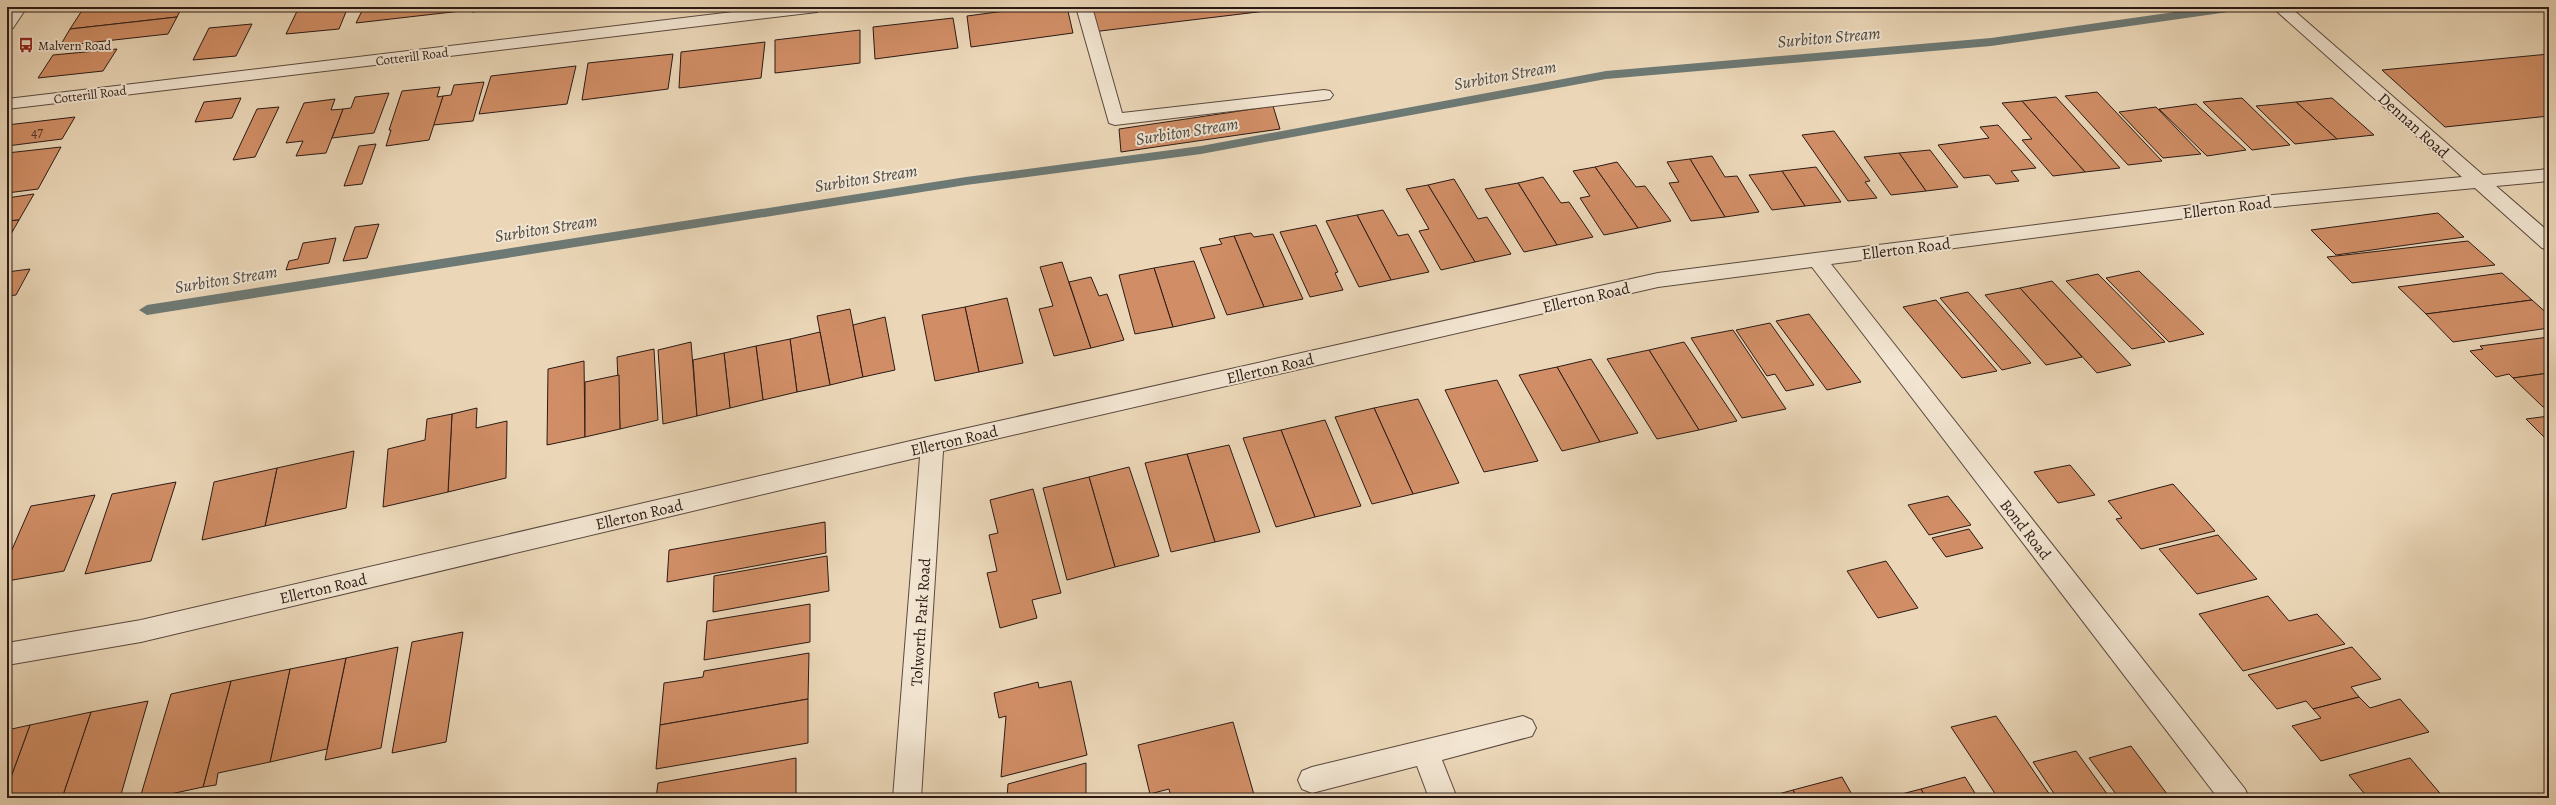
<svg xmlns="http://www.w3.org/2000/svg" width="2556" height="805" font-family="Alegreya,serif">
	<rect width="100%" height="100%" fill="#ebd7b8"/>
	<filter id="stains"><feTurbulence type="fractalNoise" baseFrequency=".005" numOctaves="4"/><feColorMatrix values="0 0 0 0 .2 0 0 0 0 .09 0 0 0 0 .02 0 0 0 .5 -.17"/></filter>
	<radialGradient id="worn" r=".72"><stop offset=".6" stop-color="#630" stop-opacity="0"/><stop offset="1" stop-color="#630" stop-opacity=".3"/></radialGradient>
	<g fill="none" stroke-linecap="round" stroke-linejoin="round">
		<path fill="#6d7974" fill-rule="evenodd" d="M2210,7h31l-6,4 -244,35 -385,33 -405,75 -235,31 -819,130 -8,-5 8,-5 819,-128 235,-31 405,-75 385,-33z"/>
	</g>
	<g fill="#d18e66" stroke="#2a1a15">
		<path d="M100,7h82l-5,10 -107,12 13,-20z"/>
		<path d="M299,7h49l-9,22 -53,5z"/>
		<path d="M364,7h98l-1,4 -105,12z"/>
		<path d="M474,7h46l-48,5z"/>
		<path d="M1035,7h32l6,26 -102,14 -4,-31z"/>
		<path d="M1085,7h214l-207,25z"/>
		<path d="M177,17l-9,17 -108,12 10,-17z"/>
		<path d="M953,18l5,30 -83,11 -2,-32z"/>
		<path d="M252,24l-16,32 -43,4 16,-32z"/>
		<path d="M860,30v33l-85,10v-33z"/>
		<path d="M765,42l-4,36 -82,10 2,-36z"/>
		<path d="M117,49l-14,22 -65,7 15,-23z"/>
		<path d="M673,54l-5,35 -86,11 6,-37z"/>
		<path d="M2549,54v62l-104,11 -63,-57z"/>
		<path d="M576,66l-9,38 -88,10 12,-38z"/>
		<path d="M484,82l-11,39 -40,4 10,-29 8,-1 3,-10z"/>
		<path d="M440,87l-3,10 6,-1 -14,44 -43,6 5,-16h-2l13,-39z"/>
		<path d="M2097,92l65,69 -34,4 -63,-69z"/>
		<path d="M389,93l-15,40 -42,5 11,-29 8,-1 4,-11z"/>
		<path d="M2056,97l64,71 -35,4 -63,-71z"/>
		<path d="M241,98l-9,20 -37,4 9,-20z"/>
		<path d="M2242,98l48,47 -38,5 -49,-48z"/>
		<path d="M2332,98l42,37 -37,4 -41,-37z"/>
		<path d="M335,99l-4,11 12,-1 -17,44 -30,3 7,-15 -17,2 18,-40z"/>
		<path d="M2022,101l63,71 -32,4 -31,-36 10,-1 -30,-36z"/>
		<path d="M2296,102l41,37 -42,5 -39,-38z"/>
		<path d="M2196,104l50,46 -39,6 -48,-47z"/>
		<path d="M1273,106l7,23 -159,23 -2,-23z"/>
		<path d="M279,107l-24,50 -22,3 24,-51z"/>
		<path d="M2156,107l45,47 -38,4 -44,-46z"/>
		<path d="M75,117l-13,22 -55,7v-21z"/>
		<path d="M1998,125l38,43 -25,3 8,10 -23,3 -7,-9 -25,3 -26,-33 51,-7 -9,-11z"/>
		<path d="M1834,131l36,50 -5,1 12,16 -29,3 -46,-66z"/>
		<path d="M376,144l-14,40 -18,2 15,-40z"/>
		<path d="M61,147l-23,42 -31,4v-40z"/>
		<path d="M1930,150l28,37 -32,4 -27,-38z"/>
		<path d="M1899,153l27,38 -35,4 -27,-38z"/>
		<path d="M1712,156l13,21 12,-1 22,36 -34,5 -35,-58z"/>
		<path d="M1690,159l35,58 -34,4 -22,-38 10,-1 -12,-20z"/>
		<path d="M1617,162l19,25 9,-1 26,35 -33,7 -43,-61z"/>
		<path d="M1595,167l43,61 -34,7 -24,-37 10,-2 -17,-25z"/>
		<path d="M1816,167l25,35 -36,4 -23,-35z"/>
		<path d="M1782,171l23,35 -33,4 -23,-35z"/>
		<path d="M1543,177l18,26 8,-1 24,35 -36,8 -39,-62z"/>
		<path d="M1454,179l24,40 9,-2 24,37 -36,8 -47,-77z"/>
		<path d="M1518,183l39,62 -33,7 -39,-63z"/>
		<path d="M1428,185l47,77 -34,8 -22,-39 10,-2 -23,-40z"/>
		<path d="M34,194l-15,26 -12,1v-23z"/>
		<path d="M1383,210l15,26 10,-2 21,38 -38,8 -34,-65z"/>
		<path d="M2438,213l26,24 -128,18 -25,-25z"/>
		<path d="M1357,215l34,65 -32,7 -33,-66z"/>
		<path d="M19,220l-12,21v-20z"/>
		<path d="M379,224l-12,34 -24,3 12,-34z"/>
		<path d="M1316,225l22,47 -3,1 8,17 -33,7 -30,-65z"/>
		<path d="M1251,233l3,4 19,-3 30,65 -39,8 -30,-71z"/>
		<path d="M1234,236l30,71 -37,8 -27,-67 22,-4 -3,-5z"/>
		<path d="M336,238l-7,25 -43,7 3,-9 9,-2 5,-16z"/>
		<path d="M2468,241l27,24 -143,18 -25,-26z"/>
		<path d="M1194,261l21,57 -42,9 -19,-59z"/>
		<path d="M1062,262l29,86 -37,8 -15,-47 14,-3 -13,-39z"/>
		<path d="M1154,268l19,59 -38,7 -16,-59z"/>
		<path d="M30,269l-14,26 -9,1v-24z"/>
		<path d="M2139,271l65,63 -35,8 -63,-64z"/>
		<path d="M2502,273l30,27 -106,14 -28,-27z"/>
		<path d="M2098,274l67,68 -33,7 -66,-68z"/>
		<path d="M1091,277l8,19 8,-2 17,46 -33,8 -22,-66z"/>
		<path d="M2052,281l79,84 -34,8 -77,-85z"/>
		<path d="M2020,288l62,69 -36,8 -61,-70z"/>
		<path d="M1968,292l63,71 -29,7 -62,-72z"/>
		<path d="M1007,298l16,65 -44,9 -14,-65z"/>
		<path d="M1936,300l61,71 -35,7 -59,-71z"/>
		<path d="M2532,300l17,15v13l-96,14 -27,-28z"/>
		<path d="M965,307l14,65 -44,9 -13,-66z"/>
		<path d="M850,309l13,68 -33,8 -13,-69z"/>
		<path d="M1809,314l52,68 -34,8 -51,-69z"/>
		<path d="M885,317l10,53 -32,7 -10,-52z"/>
		<path d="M1770,323l44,62 -28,6 -11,-17 -8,2 -31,-46z"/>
		<path d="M1733,330l53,79 -44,9 -51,-80z"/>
		<path d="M820,332l10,53 -33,7 -7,-53z"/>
		<path d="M2549,337v36l-36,5 -4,-4 -13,3 -26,-26 13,-2 -3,-3z"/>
		<path d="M790,339l7,53 -34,8 -7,-54z"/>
		<path d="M691,342l6,74 -34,8 -5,-74z"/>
		<path d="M1684,342l53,79 -38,9 -50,-80z"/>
		<path d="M756,346l7,54 -33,8 -6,-55z"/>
		<path d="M654,349l4,71 -38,9 -3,-72z"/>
		<path d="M1649,350l50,80 -42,9 -50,-80z"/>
		<path d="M724,353l6,55 -33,8 -4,-56z"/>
		<path d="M1591,359l47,74 -38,9 -43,-75z"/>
		<path d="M584,361l1,76 -38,8 1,-76z"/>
		<path d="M1557,367l43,75 -38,9 -43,-76z"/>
		<path d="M2549,373v33l-6,1 -30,-29z"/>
		<path d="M619,375l1,54 -35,8v-55z"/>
		<path d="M1497,380l41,81 -54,11 -39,-82z"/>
		<path d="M1418,399l41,84 -46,11 -39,-86z"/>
		<path d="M477,408l-1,20 31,-7 -1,57 -58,14 4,-78z"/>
		<path d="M1374,408l39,86 -41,10 -37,-87z"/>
		<path d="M452,414l-4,78 -65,15 5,-58 37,-9 2,-21z"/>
		<path d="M2549,416v26l-23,-23z"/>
		<path d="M1325,420l36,86 -46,11 -34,-87z"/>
		<path d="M1281,430l34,87 -39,10 -33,-89z"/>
		<path d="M1229,445l31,87 -45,10 -28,-88z"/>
		<path d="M354,451l-8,57 -81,18 12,-58z"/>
		<path d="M1187,454l28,88 -44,10 -26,-89z"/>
		<path d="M2070,465l25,30 -37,8 -24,-31z"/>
		<path d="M1129,467l30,89 -44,11 -26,-90z"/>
		<path d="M277,468l-12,58 -63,14 12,-58z"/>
		<path d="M1089,477l26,90 -48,13 -24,-92z"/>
		<path d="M176,482l-25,79 -66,13 27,-80z"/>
		<path d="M2173,484l42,47 -74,18 -25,-30 6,-1 -14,-17z"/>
		<path d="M1033,489l28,104 -29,7 5,18 -37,10 -13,-55 10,-2 -8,-36 9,-2 -8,-33z"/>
		<path d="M95,495l-31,76 -57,10v-20l24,-55z"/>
		<path d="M1948,496l23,29 -42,10 -21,-30z"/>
		<path d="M825,522l1,31 -159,29 2,-32z"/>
		<path d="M1969,529l14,19 -37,9 -14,-19z"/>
		<path d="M2218,535l39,44 -60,15 -38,-45z"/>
		<path d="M827,556l2,35 -116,21 1,-36z"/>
		<path d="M1886,561l32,47 -40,10 -31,-47z"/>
		<path d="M2268,596l21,25 28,-7 28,30 -102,27 -44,-57z"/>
		<path d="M810,604v38l-106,18 3,-39z"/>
		<path d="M463,632l-17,110 -54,11 20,-111z"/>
		<path d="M398,647l-17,101 -56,12 21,-102z"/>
		<path d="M2352,647l29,32 -30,8 8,10 -46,12 -7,-8 -29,8 -29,-34z"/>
		<path d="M809,653l-1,46 -148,26 4,-42 39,-6 1,-6z"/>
		<path d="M346,658l-19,91 -57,13 20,-93z"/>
		<path d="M290,669l-20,93 -52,11 -2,12 -13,2 28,-106z"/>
		<path d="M231,681l-28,106 -51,11h-12l31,-104z"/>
		<path d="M1071,681l16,74 -86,22 5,-61 -7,2 -5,-25 44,-11 1,6z"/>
		<path d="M2359,697l11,11 30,-9 29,33 -108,29 -29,-35 29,-8 -8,-9z"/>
		<path d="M808,699v44l-152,26 4,-44z"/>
		<path d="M148,701l-28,97h-58l29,-86z"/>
		<path d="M91,712l-29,86h-55v-10l23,-63z"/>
		<path d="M1996,716l56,82h-54l-47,-71z"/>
		<path d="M1233,722l22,76h-84l-2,-9 -19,5 -12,-49z"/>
		<path d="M30,725l-23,63v-58z"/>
		<path d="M2131,746l39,52h-51l-30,-40z"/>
		<path d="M2076,751l34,47h-53l-24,-36z"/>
		<path d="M796,758v40h-140l2,-15z"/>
		<path d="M2410,758l34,40h-76l-19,-23z"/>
		<path d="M1086,763v35h-79l1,-14z"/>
		<path d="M1842,777l12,21h-57l-4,-8z"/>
		<path d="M1965,777l13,21h-52l-5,-9z"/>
		<path d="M1921,789l5,9h-40z"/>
		<path d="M1793,790l4,8h-33z"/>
	</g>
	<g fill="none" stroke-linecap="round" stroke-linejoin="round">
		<g stroke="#5a493e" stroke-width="2">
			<g id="service">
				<path d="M1076,7h16l30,106 202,-23 6,1 3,4 -3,4 -6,1 -209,25 -6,-2z"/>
				<path d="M1523,716l9,4 4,8 -4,8 -90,24 15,38h-28l-12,-32 -105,27 -10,-4 -4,-9 4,-9 10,-4z"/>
			</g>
		</g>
		<g stroke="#5a493e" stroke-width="2">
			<g id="minor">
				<path d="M775,7h50l-8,5 -810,97v-10z"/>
				<path d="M2272,7h18l193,168 66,-6v12l-53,5 53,46v18l-7,-2 -67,-60 -212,20 -432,56 414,525 4,9h-31l-406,-531 -154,20 -715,164 -22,347h-28l27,-341 -779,185 -134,23v-22l134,-23 791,-184 726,-163 605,-77 199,-19z"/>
			</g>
		</g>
		<g stroke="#5a493e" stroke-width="2">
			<path id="tertiary" d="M11,7h16l-14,21 -6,1v-17z"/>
		</g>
		<use href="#service" fill="#f2e5d1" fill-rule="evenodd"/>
		<use href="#minor" fill="#f2e5d1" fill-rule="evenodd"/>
		<use href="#tertiary" fill="#f2e5d1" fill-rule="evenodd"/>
	</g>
	<defs>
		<g id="bus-bare" transform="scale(1.2)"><path d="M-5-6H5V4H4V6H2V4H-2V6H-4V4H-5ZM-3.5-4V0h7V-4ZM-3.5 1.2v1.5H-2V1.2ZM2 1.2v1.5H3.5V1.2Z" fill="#8f2418" stroke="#f2e5d1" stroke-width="2.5" paint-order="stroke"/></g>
	</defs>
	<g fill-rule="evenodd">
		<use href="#bus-bare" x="26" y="45"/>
	</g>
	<g text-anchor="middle" stroke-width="4" stroke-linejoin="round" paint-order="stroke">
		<g font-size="13" fill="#2a1a15" stroke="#f2e5d1" text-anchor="start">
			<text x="38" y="50">Malvern Road</text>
		</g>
		<g font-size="13" fill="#2a1a15" stroke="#f2e5d1">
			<text transform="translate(412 56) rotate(-7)" y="5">Cotterill Road</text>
			<text transform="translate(90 94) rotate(-7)" y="5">Cotterill Road</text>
		</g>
		<g font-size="14" fill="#543729">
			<text x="37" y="137">47</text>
		</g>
		<g font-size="16" fill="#2a1a15" stroke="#f2e5d1">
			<text transform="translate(2414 125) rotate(42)" y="6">Dennan Road</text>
			<text transform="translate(2227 207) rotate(-7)" y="6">Ellerton Road</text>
			<text transform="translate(1906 248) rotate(-7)" y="6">Ellerton Road</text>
			<text transform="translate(1586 297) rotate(-13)" y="6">Ellerton Road</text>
			<text transform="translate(1270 368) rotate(-13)" y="6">Ellerton Road</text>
			<text transform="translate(954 440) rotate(-13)" y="6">Ellerton Road</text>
			<text transform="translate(639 514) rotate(-13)" y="6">Ellerton Road</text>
			<text transform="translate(2026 529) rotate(52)" y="6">Bond Road</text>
			<text transform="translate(323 588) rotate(-13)" y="6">Ellerton Road</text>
			<text transform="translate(920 622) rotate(-86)" y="6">Tolworth Park Road</text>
		</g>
		<g font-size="17" font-style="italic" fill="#4b4945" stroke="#f2e5d1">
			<text transform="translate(1829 37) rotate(-5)" y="6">Surbiton Stream</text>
			<text transform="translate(1505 75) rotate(-10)" y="6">Surbiton Stream</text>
			<text transform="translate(1187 131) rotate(-9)" y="6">Surbiton Stream</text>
			<text transform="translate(866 178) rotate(-9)" y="6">Surbiton Stream</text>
			<text transform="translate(546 228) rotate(-9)" y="6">Surbiton Stream</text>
			<text transform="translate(226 279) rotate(-9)" y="6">Surbiton Stream</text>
		</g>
	</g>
	<rect width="2556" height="805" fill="none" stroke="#ebd7b8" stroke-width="24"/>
	<rect x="8" y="8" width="2540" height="789" fill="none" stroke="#2a1a15" stroke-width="2"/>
	<rect x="12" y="12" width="2532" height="781" fill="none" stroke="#2a1a15"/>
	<rect width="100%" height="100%" filter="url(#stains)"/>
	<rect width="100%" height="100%" fill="url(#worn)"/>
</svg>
